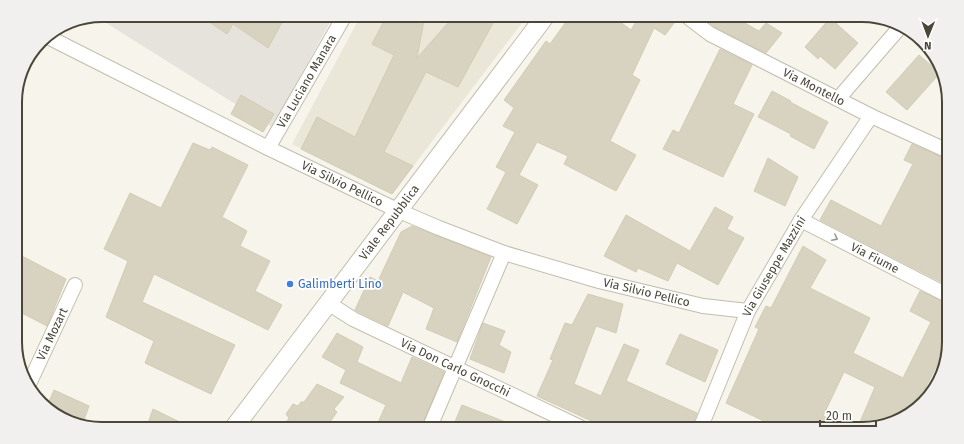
<svg xmlns="http://www.w3.org/2000/svg" width="964" height="444" font-family="'Fira Sans',sans-serif">
	<rect width="100%" height="100%" fill="#f6f4eb"/>
	<path fill="#eae7d9" d="M361,15h167l-136,179 -100,-50z"/>
	<path fill="#e6e3dc" d="M102,15h232l-62,112 -177,-111z"/>
	<g fill="#d8d3c0" stroke="#d3ccb3">
		<path d="M199,15h87l-18,33 -35,-24 -6,10z"/>
		<path d="M387,15h38l-8,43 38,-43h27l11,8 -35,64 -32,-15 -42,80 29,14 -21,28 -91,-45 16,-32 38,20 39,-82 -22,-11z"/>
		<path d="M571,15h40l20,15 7,-12 -5,-3h44v4l-12,16 -11,-7 -22,47 8,5 -30,61 26,14 -20,36 -52,-27 4,-8 -31,-14 -18,33 19,10 -21,39 -30,-15 19,-37 -10,-5 19,-35 -12,-6 11,-18 -10,-8 42,-59 4,3z"/>
		<path d="M699,15h31l29,16 7,-8 16,10 -16,20 -51,-26z"/>
		<path d="M830,18l28,25 -23,26 -15,-13 -2,3 -13,-12z"/>
		<path d="M720,49l32,16 -19,39 21,10 -31,63 -60,-28 10,-19 6,3z"/>
		<path d="M919,55l21,18 -33,37 -21,-18z"/>
		<path d="M772,91l19,10 -1,1 38,20 -14,27 -24,-13 1,-2 -33,-17z"/>
		<path d="M241,95l33,19 -11,18 -32,-18z"/>
		<path d="M193,143l17,7 2,-3 36,18 -26,52 25,14 -7,15 30,15 -15,30 27,14 -14,25 -114,-56 -12,28 93,43 -24,49 -66,-31 9,-22 -48,-24 22,-56 -24,-12 26,-56 31,15z"/>
		<path d="M912,144l36,16 1,121 -2,4 -127,-65 11,-20 50,26 32,-62 -9,-4z"/>
		<path d="M768,158l30,19 -13,29 -31,-15z"/>
		<path d="M715,207l18,10 -6,12 17,9 -26,47 -41,-22 -9,18 -30,-13 -2,4 -32,-16 22,-41 64,36z"/>
		<path d="M412,226l79,31 -34,85 -31,-13 8,-21 -31,-16 -15,34 -33,-16 15,-33 8,4 23,-49z"/>
		<path d="M803,246l23,14 -16,28 60,30 -17,35 50,25 28,-56 -21,-11 10,-20 29,13v38l-4,20 -5,-3 -15,30 5,2 -19,23 -44,15h-10l18,-42 -31,-15 -21,44 28,13h-86l3,-6 -42,-20 33,-74 -4,-2 11,-21 5,2z"/>
		<path d="M16,253l50,26 -19,47 -31,-16z"/>
		<path d="M588,294l35,10 -7,29 -20,-7 -22,58 27,12 23,-52 15,6 -13,31 71,32 -6,16h-82l-72,-33 16,-36 -3,-1 15,-36 7,2z"/>
		<path d="M483,323l22,8 -6,14 12,7 -7,21 -34,-14z"/>
		<path d="M337,333l26,14 -6,15 44,21 11,-26 32,15 -23,57h-46l11,-24 -46,-22 6,-13 -24,-13z"/>
		<path d="M680,334l38,16 -13,32 -39,-18z"/>
		<path d="M317,384l27,13 -10,12 3,3 -12,17h-43l7,-11 -3,-4 7,-10 5,2 3,-4h3z"/>
		<path d="M54,390l35,16 -7,19 -14,-3 -21,-16z"/>
		<path d="M462,405l59,23v1h-69z"/>
		<path d="M153,409l41,20h-48z"/>
	</g>
	<g fill="none" stroke-linecap="round" stroke-linejoin="round">
		<g stroke="#c2bead" stroke-width="16">
			<g id="minor">
				<path id="s1" d="M685,15l25,19 161,82 77,35"/>
				<path id="s2" d="M46,36l222,112 129,62 42,18 65,25 95,28 104,25 45,5"/>
				<path d="M838,99l63,-73"/>
				<path id="s3" d="M268,148l77,-133"/>
				<path id="s4" d="M801,220l148,76"/>
				<path id="s5" d="M328,303l25,16 231,110"/>
				<path id="s6" d="M29,384l46,-99"/>
				<path d="M429,429l75,-176"/>
				<path id="s7" d="M700,429l48,-118 53,-91 70,-104"/>
			</g>
		</g>
		<g stroke="#c2bead" stroke-width="20">
			<g id="tertiary">
				<path id="s8" d="M233,429l313,-414"/>
			</g>
		</g>
		<use href="#minor" stroke="#fff" stroke-width="14"/>
		<use href="#tertiary" stroke="#fff" stroke-width="18"/>
	</g>
	<defs><path id="oneway-chevron" d="M-2-3.5L2.5 0L-2 3.5" fill="none" stroke-width="1.6" stroke-linecap="round" stroke-linejoin="round"/></defs>
	<use stroke="#9b9a92" href="#oneway-chevron" transform="translate(835 238) rotate(27)"/>
	<circle fill="#3f7fe0" stroke="#fff" stroke-width="1.5" cx="290" cy="284" r="4"/>
	<g text-anchor="middle" stroke-width="3.5" stroke-linejoin="round" paint-order="stroke">
		<g font-size="12" fill="#4a4739" stroke="#fff">
			<text dy="4" stroke="none"><textPath href="#s3" startOffset="77">Via Luciano Manara</textPath></text>
			<text dy="4" stroke="none"><textPath href="#s1" startOffset="148">Via Montello</textPath></text>
			<text dy="4" stroke="none"><textPath href="#s2" startOffset="331">Via Silvio Pellico</textPath></text>
			<text dy="4" stroke="none"><textPath href="#s8" startOffset="259">Viale Repubblica</textPath></text>
			<text dy="4" stroke="none"><textPath href="#s4" startOffset="83">Via Fiume</textPath></text>
			<text dy="4" stroke="none"><textPath href="#s7" startOffset="179">Via Giuseppe Mazzini</textPath></text>
			<text dy="4" stroke="none"><textPath href="#s2" startOffset="655">Via Silvio Pellico</textPath></text>
			<text dy="4" stroke="none"><textPath href="#s6" startOffset="55">Via Mozart</textPath></text>
			<text dy="4" stroke="none"><textPath href="#s5" startOffset="143">Via Don Carlo Gnocchi</textPath></text>
		</g>
		<g font-size="12" fill="#366cbe" stroke="#fff" text-anchor="start">
			<text x="298" y="288">Galimberti Lino</text>
		</g>
	</g>
	<path d="M0 0H964V444H0ZM102 22H862A80 80 0 0 1 942 102V342A80 80 0 0 1 862 422H102A80 80 0 0 1 22 342V102A80 80 0 0 1 102 22Z" fill="#f1f0ef" fill-rule="evenodd"/>
	<path fill="none" stroke="#4a4739" stroke-width="2" d="M102 22H862A80 80 0 0 1 942 102V342A80 80 0 0 1 862 422H102A80 80 0 0 1 22 342V102A80 80 0 0 1 102 22Z"/>
	<g transform="translate(928 36) rotate(181)" stroke="#ffffff" stroke-width="3" paint-order="stroke">
	<path d="M0-3L7 15L0 10L-7 15Z" fill="#4a4739"/>
	<text y="-6" font-size="11" font-weight="bold" text-anchor="middle" fill="#4a4739">N</text>
	</g>
	<path d="M820 420v6h56v-6" fill="none" stroke="#4a4739" stroke-width="2"/>
	<text x="826" y="420" font-size="12" fill="#4a4739" stroke="#ffffff" stroke-width="3" paint-order="stroke">20 m</text>
</svg>
